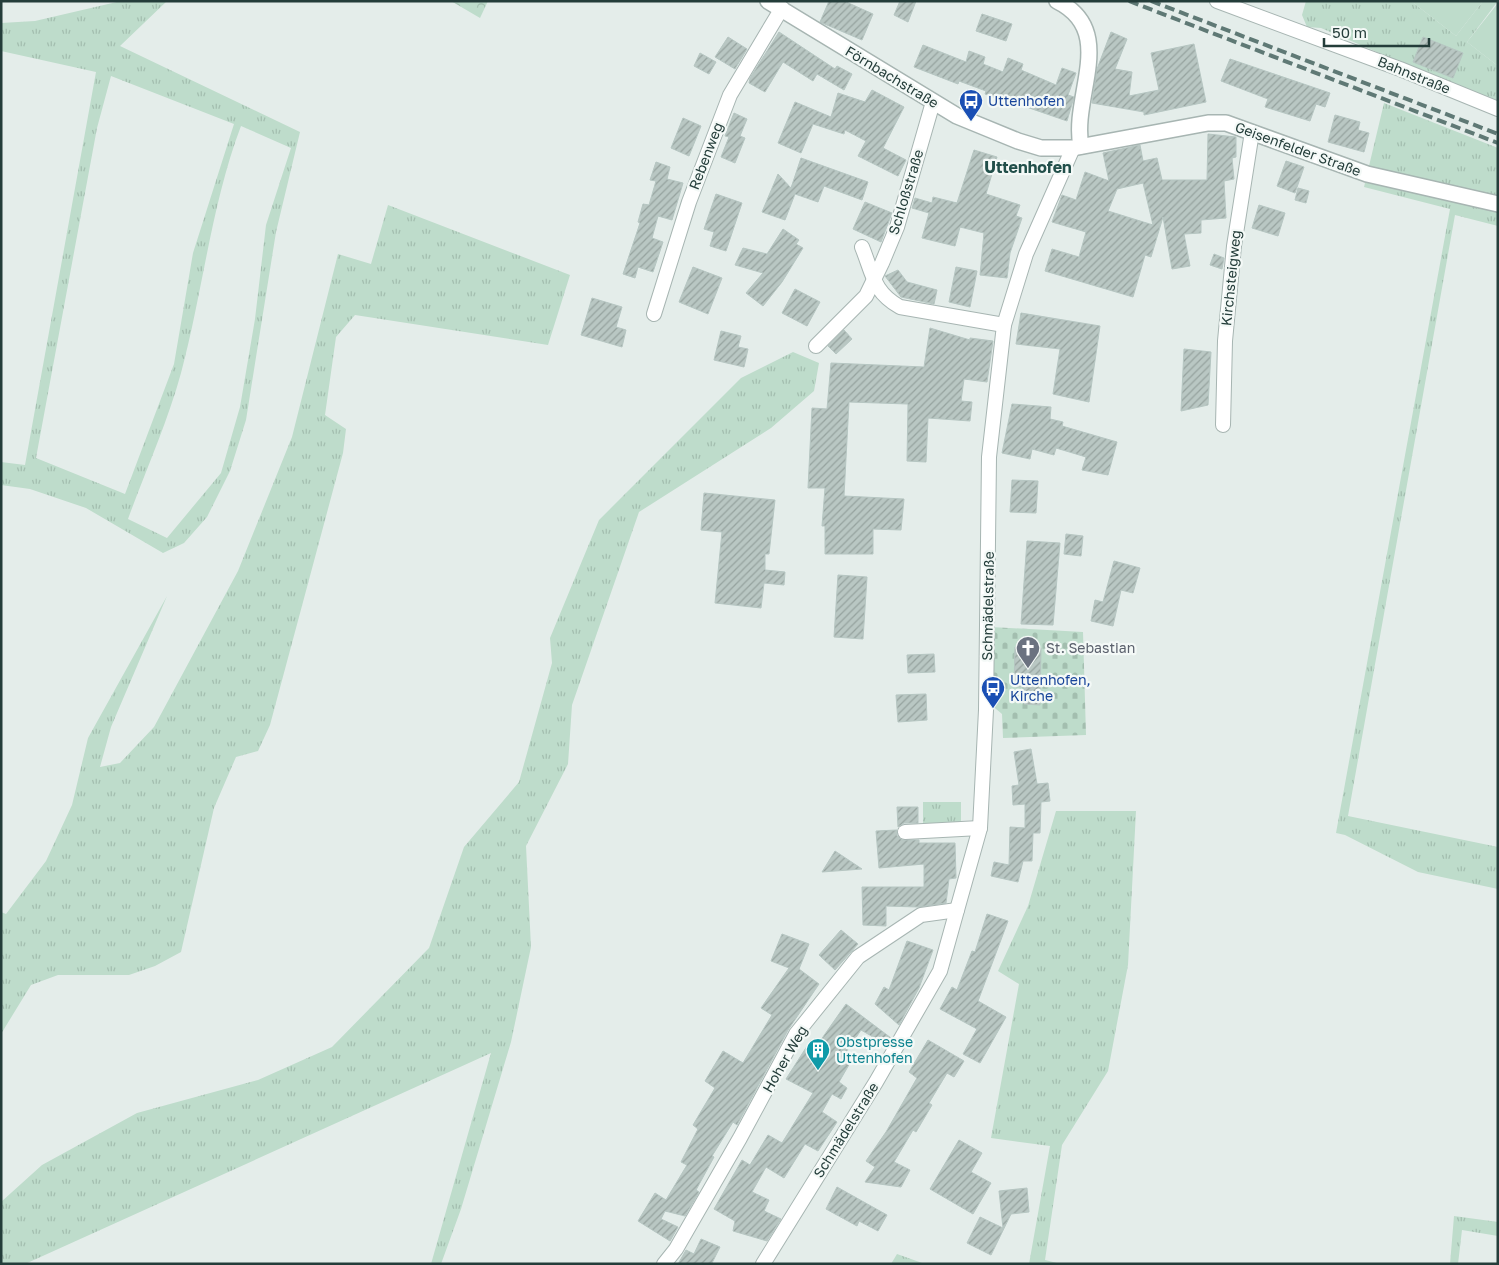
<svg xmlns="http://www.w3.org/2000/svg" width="1499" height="1265" font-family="'Golos Text',sans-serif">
	<defs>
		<pattern id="grass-tufts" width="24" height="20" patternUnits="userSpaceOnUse" patternTransform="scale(1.25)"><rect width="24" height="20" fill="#bedccb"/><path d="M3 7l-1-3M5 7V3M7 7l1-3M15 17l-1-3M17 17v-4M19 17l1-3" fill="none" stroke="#a3beaf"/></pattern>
		<pattern id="forest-crowns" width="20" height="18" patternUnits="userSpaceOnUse" patternTransform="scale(1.25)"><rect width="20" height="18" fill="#bedccb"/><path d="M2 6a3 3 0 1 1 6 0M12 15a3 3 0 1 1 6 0" fill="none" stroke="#a3beaf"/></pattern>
		<pattern id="cemetery-stones" width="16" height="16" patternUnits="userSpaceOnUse" patternTransform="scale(1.25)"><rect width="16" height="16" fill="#bedccb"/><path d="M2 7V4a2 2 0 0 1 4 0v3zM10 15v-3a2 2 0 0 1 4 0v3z" fill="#a3beaf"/></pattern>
		<pattern id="building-hatch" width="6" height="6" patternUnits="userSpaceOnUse" patternTransform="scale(1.25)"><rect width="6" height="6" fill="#b9c7c3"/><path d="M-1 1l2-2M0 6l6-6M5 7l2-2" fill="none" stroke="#96a39f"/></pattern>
	</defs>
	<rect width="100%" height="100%" fill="#e4edea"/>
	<g fill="url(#grass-tufts)" fill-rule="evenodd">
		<path d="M121,1h46l-47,45 180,86 -24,100 -30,188 -16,51 -23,46 -23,26 -21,10 -77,-45 -56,-19 -29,-4v-23l24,3 71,-393 -95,-21v-28l34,-2zM111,76l123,48 -41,129 -19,111 -49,130 -89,-36 61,-330zM241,126l50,22 -25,77 -11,94 -15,88 -19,66 -54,65 -39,-19c17,-47 40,-98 53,-146 22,-82 30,-168 60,-247z"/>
		<path d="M1306,1h105l45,35 27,-35h15l-31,41 31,24v38l-177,-76 -14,-1 -5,-12z"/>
		<path d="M1384,103l114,45v78l-43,-11 -107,601 150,31v42l-80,-17 -73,-37 -9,-2 114,-624 -86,-22z"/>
		<path d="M388,205l182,70 -22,70 -193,-30 -19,22 -11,78 21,14 -3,24 -73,272 -12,26 -22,6 -22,51 -33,144 -26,14 -26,9h-71l-27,10 -30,49v-122l5,2 40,-53 26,-56 16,-67 79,-142 -56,131 -11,40 20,-4 34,-36 84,-156 54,-134 46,-183 33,10z"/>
		<path d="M793,352l26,11 -5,28 -43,37 -132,84 -67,193 -4,59 -42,82 5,101 -20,95 -50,167 -20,55h-10l60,-211 -466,211h-24v-62l41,-37 95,-52 121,-33 74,-33 97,-99 35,-101 55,-65 33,-119 -2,-25 49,-118 142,-142z"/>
		<path d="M923,802h38v22l-38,1z"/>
		<path d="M1056,811h80l-8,154 -20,106 -46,74 -17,115 16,4h-32l21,-118 -59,-8 28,-154 -21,-13 30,-65z"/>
		<path d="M1454,1216l44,6v14l-36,-6 -4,34h-8z"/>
		<path d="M897,1254l28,10h-34z"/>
	</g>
	<path fill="url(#forest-crowns)" d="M451,1h37l-8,17z"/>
	<path fill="url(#cemetery-stones)" d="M991,627l92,5 3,103 -83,3 -1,-24 -13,-11z"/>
	<g fill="#bedccb">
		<path d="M1411,1h72l-27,35z"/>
		<path d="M1498,3v63l-31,-24z"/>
	</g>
	<g fill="url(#building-hatch)" stroke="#b6c6c2" fill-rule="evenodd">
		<path d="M829,1h15l29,13 -11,26 -42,-18z"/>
		<path d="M900,1h16l-8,21 -14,-7z"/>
		<path d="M982,14l30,10 -6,17 -30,-10z"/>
		<path d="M779,32l56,37 2,-3 15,8 -8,16 -27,-16 -4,7 -30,-19 -18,30 -16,-9 1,-5z"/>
		<path d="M1111,32l16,7 -12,30 17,3 -3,24 30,-6 -8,-37 43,-9 12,58 -62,13v-3l-52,-9 5,-34z"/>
		<path d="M728,37l19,12 -12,20 -20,-12z"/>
		<path d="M1423,37l40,16 -10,25 -40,-16z"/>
		<path d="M923,45l43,17 3,-11 16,6 -2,7 20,8 5,-14 15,6 -2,6 35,15 6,-17 14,5 -8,22 6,2 -7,24 -58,-20v2l-24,-9 1,-3 -27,-10 -1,3 -44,-17z"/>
		<path d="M700,53l16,9 -7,12 -15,-8z"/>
		<path d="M1230,59l100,34 -5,14 -9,-3 -6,17 -45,-14 3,-8 -47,-18z"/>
		<path d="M872,90l32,17 -21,41 23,12 -8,16 -40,-20 8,-15 -21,-11 -1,4 -31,-10 -12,29 -23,-10 17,-41 36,15 7,-24 27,9z"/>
		<path d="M734,113l13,6 -7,17 5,2 -10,25 -14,-6 8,-20 -4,-1z"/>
		<path d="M1335,115l25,7 -2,8 11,3 -5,19 -36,-10z"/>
		<path d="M683,118l18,8 -12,30 -18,-8z"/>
		<path d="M1208,134l28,3v20l-4,1 2,21 -10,2 2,37 -25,2v13l-17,1 6,32 -18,3 -9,-52 -12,40 -6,-2 -12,42 -88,-26 7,-22 27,8 7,-25 -34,-10 10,-27 14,5 9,-28 24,9 -6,-28 37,-8 3,16 14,-3 5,22h45zM1143,183l10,42 -45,-14 9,-22z"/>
		<path d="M974,150l23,7 -11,37 34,11 -4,11 6,2 -12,35 -3,25 -27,-3 4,-42 -24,-6 -5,19 -33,-8 7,-25 -17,-5 3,-10 17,5 1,-6 24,6z"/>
		<path d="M801,158l67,24 -6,18 -38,-14 -6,16 -23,-8 -10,26 -23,-8 16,-38 13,14z"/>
		<path d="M1286,161l18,6 -9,26 -18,-7z"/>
		<path d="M656,162l14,5 -3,12 16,4 -11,37 -14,-4 -6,22 11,4 -10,30 -15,-5 -3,11 -12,-4 17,-51 -2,-1 5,-18 6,1 7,-24 -6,-1z"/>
		<path d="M1298,188l11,3 -3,12 -11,-3z"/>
		<path d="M716,194l26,9 -16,48 -16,-5 4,-14 -10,-3z"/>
		<path d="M865,202l27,11 -11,29 -28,-13z"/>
		<path d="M1259,205l26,8 -7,23 -26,-8z"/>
		<path d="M783,229l16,11 -3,4 7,4 -21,34 -19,24 -17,-13 17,-20 -28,-8 8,-17 24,6z"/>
		<path d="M1214,254l10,4 -2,11 -12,-4z"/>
		<path d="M693,267l29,11 -14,36 -29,-12z"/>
		<path d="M956,267l21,4 -7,36 -21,-5z"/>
		<path d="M898,270l9,12 30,8 -3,14 -33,-7 -16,-21z"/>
		<path d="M795,289l25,13 -13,24 -25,-13z"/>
		<path d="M592,298l30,9 -6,20 10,3 -4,17 -41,-12z"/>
		<path d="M1021,313l79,13 -11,76 -36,-8 7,-45 -44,-5z"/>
		<path d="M930,328l40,12v-2l23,3 -6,41 -23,-3 -3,22 11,1 -2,19 -42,-3 -2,44 -19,-1 1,-57 -59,-2 -5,94 60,3 -3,31 -28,-1v25h-48v-28h-3l3,-38h-17l4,-80 15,1 4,-46 93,4z"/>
		<path d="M844,330l8,9 -16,15 -8,-8z"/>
		<path d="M721,331l20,5 -3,11 10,2 -4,18 -30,-7z"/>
		<path d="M1184,349l27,3 -3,53 -27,6z"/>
		<path d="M1012,404l39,3 -1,12 13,3 -1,4 55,16 -9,33 -26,-5 4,-13 -30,-9 -2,7 -22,-6 -2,10 -28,-6z"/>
		<path d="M1012,480l26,1 -2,32 -26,-1z"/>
		<path d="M704,493l71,7 -6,54h-4v16l20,2 -1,13 -20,-2 -3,25 -46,-5 7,-71 -21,-2z"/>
		<path d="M1066,534l17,2 -2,20 -17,-2z"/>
		<path d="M1027,541l33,2 -7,82 -32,-1z"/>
		<path d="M1114,561l26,7 -7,25 -12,-3 -8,36 -22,-5 4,-21 8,2z"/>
		<path d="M838,575l29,2 -4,62 -29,-2z"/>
		<path d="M1015,647l26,1 -1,57 -16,-1v-17h-10z"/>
		<path d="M934,654l1,18 -27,1 -1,-18z"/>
		<path d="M926,694l1,26 -29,2 -2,-27z"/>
		<path d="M1031,749l6,35 11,-1 2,18 -9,1 -1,31h-7l-1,28h-9l-5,21 -27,-6 3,-14 15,3 1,-38 15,1v-24l-12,1 -1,-19 7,-1 -5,-33z"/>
		<path d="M897,807h21v16h-14l-6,4z"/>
		<path d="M897,830v6l5,4h17v3h36l1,35 -7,1 -3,24 -28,4 -32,-1v20l-23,-1 -1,-38h62v-23l-45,4 -3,-37z"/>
		<path d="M835,851l27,18 -40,3z"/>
		<path d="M987,914l21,7 -30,80 28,16 -26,46 -17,-9 14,-25 -37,-20 12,-22 5,3 15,-39 3,1z"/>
		<path d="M841,930l17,14 -23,26 -16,-15z"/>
		<path d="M782,934l27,10 -10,25 20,15 -31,46 -51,95 -4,-3 -21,34 2,1 -18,33 3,2 -14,24 -20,-5 -4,8 17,8 -8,14 -32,-20 17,-28 11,7 21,-35 -6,-3 17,-33 -5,-4 22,-37 -10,-7 18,-30 20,12 29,-48 -11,-7 28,-40 -18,-7z"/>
		<path d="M907,941l26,9 -14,38 -20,37 -24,-21 9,-17 5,3z"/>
		<path d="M846,1004l45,34 -4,7 -26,-15 -19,28 8,5 -11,19 8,6 -6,11 -9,-5 -10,18 15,10 -19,29 -13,-7 -21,34 -18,-11 -14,25 17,8 -5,11 17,8 -14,22 -34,-10 2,-10 -21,-12 28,-49 8,5 18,-30 14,8 31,-50 -27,-14 25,-39 7,4z"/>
		<path d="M928,1040l36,21 -10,16 -7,-4 -18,30 3,2 -16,27 -3,-2 -19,32 16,8 -9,17 -36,-5 10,-15 -9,-6 20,-29 31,-54 -8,-6z"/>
		<path d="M959,1140l23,13 -11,19 20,11 -18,31 -43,-25z"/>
		<path d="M837,1187l50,28 -9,16 -19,-10 -2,5 -31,-17z"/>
		<path d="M1027,1188l2,24 -18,2 -20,41 -24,-12 13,-26 23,11 -4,-37z"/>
		<path d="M701,1239l19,8 -8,16 2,1h-36l8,-14 8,4z"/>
	</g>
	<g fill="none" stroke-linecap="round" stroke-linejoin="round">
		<g stroke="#a7b5b2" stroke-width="16">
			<g id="minor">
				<path d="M1217,1l183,68 98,40"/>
				<path d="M862,247c11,27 11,45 38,60l104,18"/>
				<path d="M654,314l35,-112 41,-107 52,-87"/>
				<path d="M816,346l50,-50 16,-33 15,-36 36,-125"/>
				<path d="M1223,425l2,-84 9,-95 18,-114"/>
				<path d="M905,832l75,-4"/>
				<path d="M664,1264l12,-15 64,-111 56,-104 62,-77 63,-42 36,-5"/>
				<path d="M763,1264l113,-182 64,-111 17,-61 23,-82 6,-118 3,-253 15,-132 22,-71 47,-106"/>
			</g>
		</g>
		<g stroke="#a7b5b2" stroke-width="18">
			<g id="tertiary">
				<path d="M768,1l189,115 61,25 23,7h32l135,-25h18l141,51 131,30"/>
				<path d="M1057,1c61,30 14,95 24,145"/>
			</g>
		</g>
		<use href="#minor" stroke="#fff" stroke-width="14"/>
		<use href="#tertiary" stroke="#fff" stroke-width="15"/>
		<g stroke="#5f7975" stroke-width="4" stroke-dasharray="10 5" stroke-linecap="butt">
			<path d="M1129,1l369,142"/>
			<path d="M1151,1l347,133"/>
		</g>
	</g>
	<defs>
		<g id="bus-pin" transform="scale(1.25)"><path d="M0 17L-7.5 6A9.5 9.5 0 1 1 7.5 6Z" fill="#1a4fb4" stroke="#f4f9f7"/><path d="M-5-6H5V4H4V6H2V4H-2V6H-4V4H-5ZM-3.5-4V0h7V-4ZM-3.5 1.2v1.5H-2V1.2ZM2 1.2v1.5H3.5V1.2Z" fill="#fff"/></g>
		<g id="church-pin" transform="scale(1.25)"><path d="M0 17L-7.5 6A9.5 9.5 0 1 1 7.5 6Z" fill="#6b7280" stroke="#f4f9f7"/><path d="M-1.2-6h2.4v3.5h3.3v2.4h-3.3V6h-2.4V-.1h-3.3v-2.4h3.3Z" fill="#fff"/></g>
		<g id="building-pin" transform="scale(1.25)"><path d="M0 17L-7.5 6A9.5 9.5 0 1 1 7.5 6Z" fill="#0f9aa8" stroke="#f4f9f7"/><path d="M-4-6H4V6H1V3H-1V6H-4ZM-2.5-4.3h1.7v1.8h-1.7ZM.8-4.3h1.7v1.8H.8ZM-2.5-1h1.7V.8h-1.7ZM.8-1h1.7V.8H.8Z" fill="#fff"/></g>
	</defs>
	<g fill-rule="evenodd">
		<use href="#bus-pin" x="971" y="101"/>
		<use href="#church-pin" x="1028" y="648"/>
		<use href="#bus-pin" x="993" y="688"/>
		<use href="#building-pin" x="818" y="1050"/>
	</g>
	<g text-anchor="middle" stroke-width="4.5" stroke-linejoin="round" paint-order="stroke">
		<g font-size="14" fill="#243d3a" stroke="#f4f9f7">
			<text transform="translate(1414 75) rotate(22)" y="5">Bahnstraße</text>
			<text transform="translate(892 77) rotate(31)" y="5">Förnbachstraße</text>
			<text transform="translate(1298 149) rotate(20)" y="5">Geisenfelder Straße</text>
			<text transform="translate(706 156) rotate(-69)" y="5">Rebenweg</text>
			<text transform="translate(906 192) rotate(-73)" y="5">Schloßstraße</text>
			<text transform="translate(1231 278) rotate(-84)" y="5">Kirchsteigweg</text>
			<text transform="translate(988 606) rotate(-89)" y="5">Schmädelstraße</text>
			<text transform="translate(785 1059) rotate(-60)" y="5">Hoher Weg</text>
			<text transform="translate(846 1130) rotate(-58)" y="5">Schmädelstraße</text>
		</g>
		<g font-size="14" fill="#164399" stroke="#f4f9f7" text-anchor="start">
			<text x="988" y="106">Uttenhofen</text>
			<text x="1010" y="685">Uttenhofen,<tspan x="1010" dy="16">Kirche</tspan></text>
		</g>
		<g font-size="14" fill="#5b616d" stroke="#f4f9f7" text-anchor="start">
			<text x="1046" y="653">St. Sebastian</text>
		</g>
		<g font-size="14" fill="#0d838f" stroke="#f4f9f7" text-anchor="start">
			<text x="836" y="1047">Obstpresse<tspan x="836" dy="16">Uttenhofen</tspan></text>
		</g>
		<g font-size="16" font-weight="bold" fill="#214f4a" stroke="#f4f9f7">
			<text x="1028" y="173">Uttenhofen</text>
		</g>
	</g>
	<rect width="1499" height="1265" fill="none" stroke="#243d3a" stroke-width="5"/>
	<path d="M1324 38v8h105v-8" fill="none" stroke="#243d3a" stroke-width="2.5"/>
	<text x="1332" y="38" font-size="15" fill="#243d3a" stroke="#f4f9f7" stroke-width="4" paint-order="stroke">50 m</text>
</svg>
